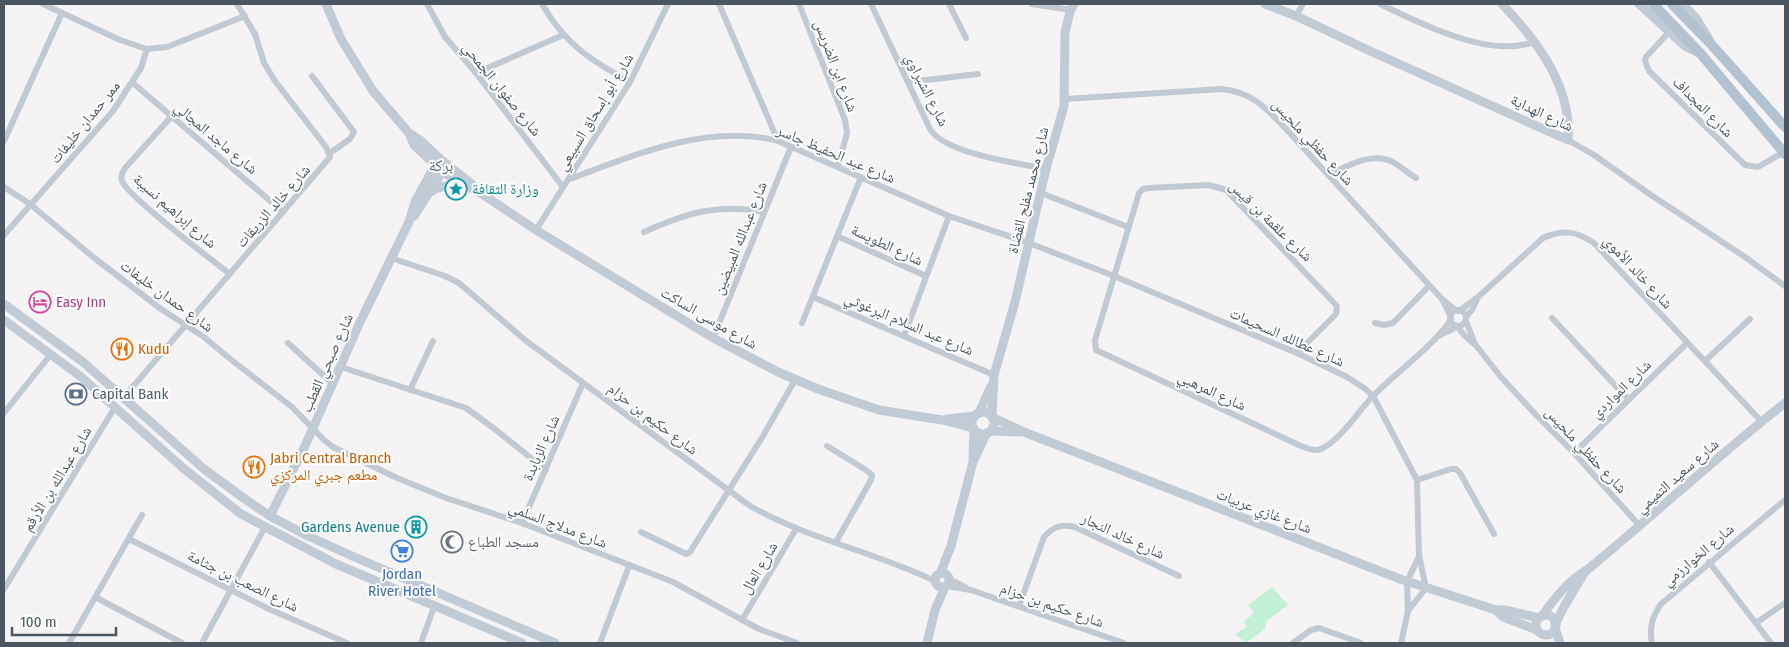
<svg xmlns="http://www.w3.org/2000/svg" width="1789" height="647" font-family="'Fira Sans Condensed','Noto Naskh Arabic',sans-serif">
	<rect width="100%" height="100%" fill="#f5f3f3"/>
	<path fill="#c3f1d5" d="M1272,587l16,18 -22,16 -1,8 -19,14 -11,-9 12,-7 -4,-5 11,-9 -6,-8z"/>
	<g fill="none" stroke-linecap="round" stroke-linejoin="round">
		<g stroke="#c1cad2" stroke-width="6">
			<path d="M43,4l77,36 27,9 20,-2 78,-31"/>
			<path d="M427,4l18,33 31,36 87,114"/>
			<path d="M542,4c23,40 48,56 88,78"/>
			<path d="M719,4l59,137"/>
			<path d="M799,4l46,116 2,13 -9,33"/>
			<path d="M871,4l59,125c15,25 88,34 116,40"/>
			<path d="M949,4l17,34"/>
			<path d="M1032,4l39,6"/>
			<path d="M1380,4c33,16 84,41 121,42 12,1 24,-1 35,-4"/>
			<path d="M1296,16l7,-12"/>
			<path d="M1670,31l-24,26 -1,4 4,10 96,94 13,2 26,-15"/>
			<path d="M476,73l87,-38"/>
			<path d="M312,76l42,56 -4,7 -20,14"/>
			<path d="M909,82l69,-8"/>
			<path d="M133,83l150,129"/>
			<path d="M1065,99l157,-10c30,3 44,19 64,40l156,170 15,12"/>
			<path d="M171,117l-45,50c-3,4 -6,9 -4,14 5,15 90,79 108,93"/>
			<path d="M1568,140l26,15 57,40 94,62 40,29"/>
			<path d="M4,141l58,-128"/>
			<path d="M1328,175c20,-9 44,-24 65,-13 8,5 15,11 23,16"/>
			<path d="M570,179c64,-24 138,-56 208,-38l171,75 80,27 85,33 183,77 50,24 17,11 9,8 44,84 2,75 7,33 -18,23"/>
			<path d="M4,187l26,17 63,53 68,52 43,28 25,21 63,49 31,32 10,8 64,31 49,20 76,25 151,59 86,47 38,14"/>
			<path d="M1041,193l87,34"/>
			<path d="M536,230l94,-148 38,-78"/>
			<path d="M644,232c42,-19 75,-29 120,-20"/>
			<path d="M4,235l109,-124 28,-43 6,-19"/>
			<path d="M837,236l89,40"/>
			<path d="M391,258l54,18 14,7 66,57 225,166c58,33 125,46 185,75"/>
			<path d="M813,297l181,78"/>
			<path d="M1442,299l9,18"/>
			<circle cx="1458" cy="318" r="8"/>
			<path d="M1459,311l19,-14 65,-59c20,-9 33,-7 51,5l167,178"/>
			<path d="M1466,317l6,-7 6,-13"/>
			<path d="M1552,318l76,81"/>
			<path d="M1466,321l9,23 25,32 37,40 37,37 66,73"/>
			<path d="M802,323l59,-146"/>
			<path d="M1375,323l9,2 9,-2 36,-37"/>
			<path d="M1457,326l7,9 10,9"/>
			<path d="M904,336l45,-120"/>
			<path d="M1438,336l15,-7 3,-3"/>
			<path d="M713,338l78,-191"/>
			<path d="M288,343l45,41"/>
			<path d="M1297,353l39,-39 1,-8 -111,-116 -17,-5 -60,3 -6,1 -4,4 -44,147 1,10 205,96c8,3 14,6 22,2 18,-9 36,-38 51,-53 25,-25 56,-46 77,-75"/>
			<path d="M1705,361l45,-42"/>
			<path d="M341,367l125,41 30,22 50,40"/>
			<path d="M410,390l23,-49"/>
			<path d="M124,397l206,-240 -4,-10 -51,-66 -11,-18 -9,-29 -18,-30"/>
			<path d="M4,413l47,-59"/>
			<path d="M827,446l39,24 6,5 -1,5 -35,62"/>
			<path d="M1574,453l113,-110"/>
			<path d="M1417,480l34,-11h5l4,4 34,61"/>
			<path d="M522,523l61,-140"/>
			<path d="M641,532l41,20 4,2 4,-2 73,-116 32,-56"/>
			<path d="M129,539l140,70 78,34"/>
			<path d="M1709,562l62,81"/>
			<path d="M949,579l16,8"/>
			<path d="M947,586l24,4 153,53"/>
			<path d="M4,589l111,-182"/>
			<path d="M95,597l87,46"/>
			<path d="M1019,606l25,-69c10,-11 17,-13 31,-10l104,49"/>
			<path d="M742,620l54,-91"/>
			<path d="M1756,623l29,-20"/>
			<path d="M69,643l73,-128"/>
			<path d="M202,643l63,-116"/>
			<path d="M421,643l13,-36"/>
			<path d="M600,643l29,-77"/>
			<path d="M1293,643l18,-13 8,-2 42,15"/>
			<path d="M1401,643l7,-32 -1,-29 12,-26"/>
			<path d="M1652,643c-3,-15 0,-26 9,-39l124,-104"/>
		</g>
		<g stroke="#c1cbd6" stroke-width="9">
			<path d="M326,4l15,35 32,52 36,42 5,12 20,19 19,15 29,15 54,36 177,108 65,34 40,17 61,21 63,10 31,8"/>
			<path d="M1265,4l31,12 72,34 200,90c4,-54 -31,-99 -66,-136"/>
			<path d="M1639,4l46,42 12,6"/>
			<path d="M1682,4l14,14 13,21"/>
			<path d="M409,133l11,7 19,18 39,31"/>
			<path d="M429,193l8,-5 24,-5"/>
			<path d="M414,216l32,-50"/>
			<path d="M4,304l79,58 121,107 41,30 25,17 38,20 44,20 203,87"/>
			<path d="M4,320l76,56 103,92 58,46 95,50 186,79"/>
			<circle cx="983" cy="423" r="11"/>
			<path d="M979,413l12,-27"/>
			<path d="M992,416l2,-41 21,-73 31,-133 18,-63 1,-74 5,-20 4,-8"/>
			<path d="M992,417l32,15 376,147 96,31h9l34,8"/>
			<path d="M947,419l28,-3"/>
			<path d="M992,431l27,1"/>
			<path d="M973,458l1,-28"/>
			<path d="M270,516l34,-68 57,-128 48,-98 6,-20 24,-44"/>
			<circle cx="942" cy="580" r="7"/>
			<path d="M940,574l11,-28 22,-84 13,-28"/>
			<path d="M1496,610l7,7 34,13"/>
			<circle cx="1546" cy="625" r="10"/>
			<path d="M1542,616c12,-17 26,-35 45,-46 67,-55 130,-114 198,-167"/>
			<path d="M1555,624l10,-19 21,-35"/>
			<path d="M1555,628l5,15"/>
			<path d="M927,643l8,-33 10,-23"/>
		</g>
		<g stroke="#b3c2d1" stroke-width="10">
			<path d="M1653,4l47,49 85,101"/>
			<path d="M1672,4l39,40 74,83"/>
		</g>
	</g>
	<defs>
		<g id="sight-ring" transform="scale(1.125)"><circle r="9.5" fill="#fff" stroke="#0f9aa8" stroke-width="1.5"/><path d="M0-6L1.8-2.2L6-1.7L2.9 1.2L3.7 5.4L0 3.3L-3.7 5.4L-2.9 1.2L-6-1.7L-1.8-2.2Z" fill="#0f9aa8"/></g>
		<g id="hotel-ring" transform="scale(1.125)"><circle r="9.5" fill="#fff" stroke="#d1479c" stroke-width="1.5"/><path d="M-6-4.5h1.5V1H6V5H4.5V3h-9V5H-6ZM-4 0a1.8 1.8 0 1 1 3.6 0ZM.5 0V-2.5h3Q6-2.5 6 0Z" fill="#d1479c"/></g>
		<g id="restaurant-ring" transform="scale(1.125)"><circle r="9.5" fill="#fff" stroke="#e8710a" stroke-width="1.5"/><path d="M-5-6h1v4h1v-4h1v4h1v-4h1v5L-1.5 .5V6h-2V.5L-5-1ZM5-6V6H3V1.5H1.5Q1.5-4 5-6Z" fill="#e8710a"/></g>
		<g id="bank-ring" transform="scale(1.125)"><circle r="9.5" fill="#fff" stroke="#5c6f8a" stroke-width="1.5"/><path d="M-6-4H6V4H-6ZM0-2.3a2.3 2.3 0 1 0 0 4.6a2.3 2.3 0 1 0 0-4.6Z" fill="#5c6f8a"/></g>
		<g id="building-ring" transform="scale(1.125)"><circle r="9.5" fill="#fff" stroke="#0f9aa8" stroke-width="1.5"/><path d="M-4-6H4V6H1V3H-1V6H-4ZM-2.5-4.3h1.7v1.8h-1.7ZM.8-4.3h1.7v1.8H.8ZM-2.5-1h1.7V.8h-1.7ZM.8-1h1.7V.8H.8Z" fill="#0f9aa8"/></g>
		<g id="mosque-ring" transform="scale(1.125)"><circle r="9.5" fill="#fff" stroke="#6b7280" stroke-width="1.5"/><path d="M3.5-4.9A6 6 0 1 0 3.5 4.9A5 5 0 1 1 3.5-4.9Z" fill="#6b7280"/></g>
		<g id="supermarket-ring" transform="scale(1.125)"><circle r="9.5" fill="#fff" stroke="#3f7fe0" stroke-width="1.5"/><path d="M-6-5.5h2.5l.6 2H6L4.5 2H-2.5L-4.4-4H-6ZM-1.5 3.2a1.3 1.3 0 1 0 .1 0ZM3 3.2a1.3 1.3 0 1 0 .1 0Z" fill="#3f7fe0"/></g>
	</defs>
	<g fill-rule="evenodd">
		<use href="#sight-ring" x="456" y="189"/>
		<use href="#hotel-ring" x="40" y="302"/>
		<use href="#restaurant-ring" x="122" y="349"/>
		<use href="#bank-ring" x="76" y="394"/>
		<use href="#restaurant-ring" x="254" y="467"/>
		<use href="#building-ring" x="416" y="527"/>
		<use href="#mosque-ring" x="452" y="542"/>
		<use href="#supermarket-ring" x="402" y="551"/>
	</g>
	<g text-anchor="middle" stroke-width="4" stroke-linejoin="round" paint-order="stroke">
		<g font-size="15" fill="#4a5661" stroke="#fff">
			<text transform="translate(836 66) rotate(69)" y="5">شارع ابن الضريس</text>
			<text transform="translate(502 89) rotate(51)" y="5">شارع صفوان الجمحي</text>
			<text transform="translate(927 90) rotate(63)" y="5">شارع الشبراوي</text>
			<text transform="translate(1703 107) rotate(45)" y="5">شارع المجداف</text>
			<text transform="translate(595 112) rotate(-59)" y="5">شارع أبو إسحاق السبيعي</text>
			<text transform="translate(1542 113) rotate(25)" y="5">شارع الهداية</text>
			<text transform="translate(85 122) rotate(-51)" y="5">ممر حمدان خليفات</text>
			<text transform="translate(216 138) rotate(40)" y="5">شارع ماجد المجالي</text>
			<text transform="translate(1313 142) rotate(47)" y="5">شارع حفظي ملحيس</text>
			<text transform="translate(836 154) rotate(23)" y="5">شارع عبد الحفيظ جاسر</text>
			<text transform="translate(1028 190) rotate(-76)" y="5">شارع محمد مفلح القضاة</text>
			<text transform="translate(273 206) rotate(-49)" y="5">شارع خالد الزريقات</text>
			<text transform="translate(175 211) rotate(41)" y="5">شارع إبراهيم نسيبة</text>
			<text transform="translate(1271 221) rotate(44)" y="5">شارع علقمة بن قيس</text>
			<text transform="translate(740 238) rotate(-68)" y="5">شارع عبدالله المبيضين</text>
			<text transform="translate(887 245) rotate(25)" y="5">شارع الطويسة</text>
			<text transform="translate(1638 272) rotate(47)" y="5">شارع خالد الأموي</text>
			<text transform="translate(167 296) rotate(36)" y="5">شارع حمدان خليفات</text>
			<text transform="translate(709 318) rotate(30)" y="5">شارع موسى الساكت</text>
			<text transform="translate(909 324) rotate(23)" y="5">شارع عبد السلام البرغوثي</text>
			<text transform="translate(1287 337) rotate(24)" y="5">شارع عطالله السحيمات</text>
			<text transform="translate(327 363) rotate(-66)" y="5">شارع صبحي القطب</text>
			<text transform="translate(1621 389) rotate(-44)" y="5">شارع المواردي</text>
			<text transform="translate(1212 391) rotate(25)" y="5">شارع المرهبي</text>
			<text transform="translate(653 419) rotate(37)" y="5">شارع حكيم بن حزام</text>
			<text transform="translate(541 448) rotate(-66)" y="5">شارع الزبابدة</text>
			<text transform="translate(1586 450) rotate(47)" y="5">شارع حفظي ملحيس</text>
			<text transform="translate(1677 476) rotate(-41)" y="5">شارع سعيد التميمي</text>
			<text transform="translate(57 479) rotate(-59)" y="5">شارع عبدالله بن الأرقم</text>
			<text transform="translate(1264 511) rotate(21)" y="5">شارع غازي عربيات</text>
			<text transform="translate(558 525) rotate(21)" y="5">شارع مدلاج السلمي</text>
			<text transform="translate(1123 536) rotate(25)" y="5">شارع خالد النجار</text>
			<text transform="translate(1698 555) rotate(-40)" y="5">شارع الخوارزمي</text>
			<text transform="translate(759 568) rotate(-59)" y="5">شارع العال</text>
			<text transform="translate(243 581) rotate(26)" y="5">شارع الصعب بن جثامة</text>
			<text transform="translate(1052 605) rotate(19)" y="5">شارع حكيم بن حزام</text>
		</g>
		<g font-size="15" fill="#0d838f" stroke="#fff" text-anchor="start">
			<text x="472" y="194">وزارة الثقافة</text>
			<text x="400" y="532" text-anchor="end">Gardens Avenue</text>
		</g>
		<g font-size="15" fill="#b23c85" stroke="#fff" text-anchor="start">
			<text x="56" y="307">Easy Inn</text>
		</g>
		<g font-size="15" fill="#c56008" stroke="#fff" text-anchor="start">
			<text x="138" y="354">Kudu</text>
			<text x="270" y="463">Jabri Central Branch<tspan x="270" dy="17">مطعم جبري المركزي</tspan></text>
		</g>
		<g font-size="15" fill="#4e5e75" stroke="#fff" text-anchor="start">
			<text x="92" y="399">Capital Bank</text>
		</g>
		<g font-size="15" fill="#5b616d" stroke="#fff" text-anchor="start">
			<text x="468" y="547">مسجد الطباع</text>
		</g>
		<g font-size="15" fill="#366cbe" stroke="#fff">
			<text x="402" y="579">Jordan<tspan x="402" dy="17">River Hotel</tspan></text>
		</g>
		<g font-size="16" fill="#5f6368" stroke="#fff">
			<text x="441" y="171">بركة</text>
		</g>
	</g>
	<rect width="1789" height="647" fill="none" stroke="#4a5661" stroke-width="10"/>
	<path d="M12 627v8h104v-8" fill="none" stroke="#4a5661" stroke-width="2.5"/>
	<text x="20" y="627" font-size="15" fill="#4a5661" stroke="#ffffff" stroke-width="4" paint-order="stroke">100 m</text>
</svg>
